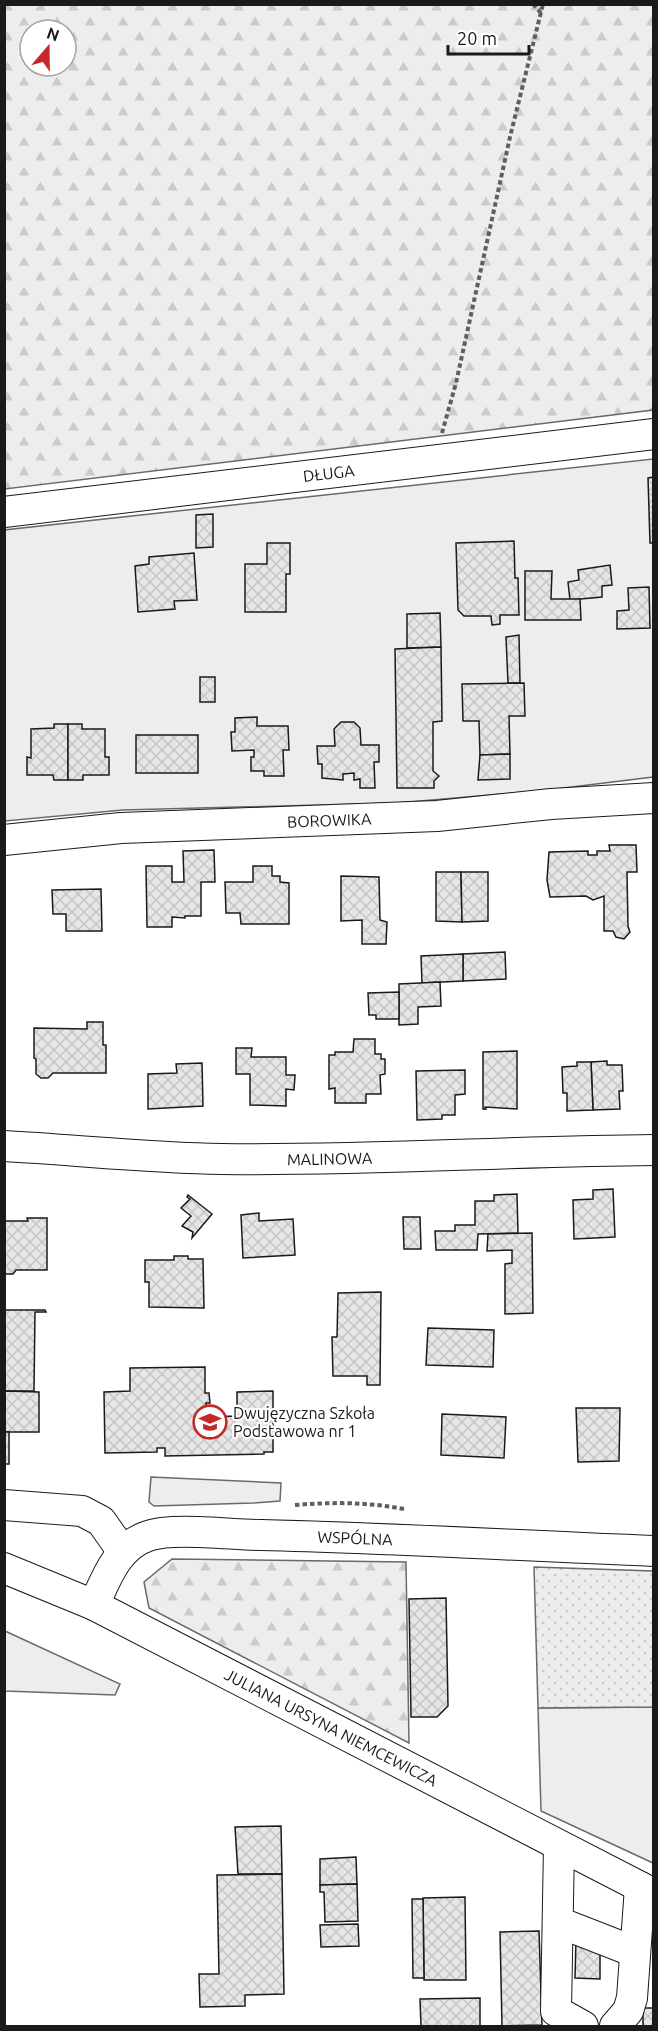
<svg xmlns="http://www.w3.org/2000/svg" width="658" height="2031" font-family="Ubuntu,sans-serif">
	<defs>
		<pattern id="forest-firs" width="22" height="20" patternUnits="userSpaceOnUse" patternTransform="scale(1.5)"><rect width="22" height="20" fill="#ededed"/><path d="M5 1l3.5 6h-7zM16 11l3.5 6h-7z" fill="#cbcbcb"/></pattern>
		<pattern id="garden-dots" width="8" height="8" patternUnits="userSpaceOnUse" patternTransform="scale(1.5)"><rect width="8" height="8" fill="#ededed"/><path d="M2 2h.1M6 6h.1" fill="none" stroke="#cbcbcb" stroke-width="1.8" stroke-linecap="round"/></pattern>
		<pattern id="building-cross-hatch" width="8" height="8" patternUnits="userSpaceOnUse" patternTransform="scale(1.5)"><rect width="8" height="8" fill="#e6e6e6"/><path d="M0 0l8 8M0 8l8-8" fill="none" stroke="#c5c5c5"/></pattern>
	</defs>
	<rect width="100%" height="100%" fill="#fff"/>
	<g fill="#ededed" stroke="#6a6a6a" stroke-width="1.5">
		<path d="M653,459v318l-106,13 -150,13 -274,7 -118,11 -1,-291z"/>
		<path d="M151,1477l130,6 -1,18 -27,2 -99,3 -5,-4z"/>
		<path d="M5,1631l115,53 -5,11 -110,-4z"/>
		<path d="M653,1707h1l-1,156 -112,-52 -3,-103z"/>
	</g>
	<g fill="url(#forest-firs)" stroke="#6a6a6a" stroke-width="1.5" fill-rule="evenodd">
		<path d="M4,5h649v405l-648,79zM30,30h36v36h-36z"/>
		<path d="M172,1559l234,3 3,181 -260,-135 -5,-26z"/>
	</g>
	<path fill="url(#garden-dots)" stroke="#6a6a6a" stroke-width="1.5" d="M534,1567l119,4v136l-115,1z"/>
	<g fill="url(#building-cross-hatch)" stroke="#1a1a1a" stroke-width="1.5">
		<path d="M654,477v66h-4l-2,-65z"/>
		<path d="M213,514v33l-17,1v-33z"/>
		<path d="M514,541l1,37h3l1,37h-19v9l-8,1 -1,-9h-27l-6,-6 -2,-67z"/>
		<path d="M267,543h23v31h-4v38h-41v-48h22z"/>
		<path d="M194,553l3,47 -23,1 1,8 -37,3 -3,-46 14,-2v-7z"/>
		<path d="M610,565l2,20 -10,1v11l-32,3 -2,-18 11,-2 -1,-10z"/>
		<path d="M525,571h27l-1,28h29l1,21h-56z"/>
		<path d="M649,587l1,41 -33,1v-18l12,-1 -1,-22z"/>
		<path d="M440,613l1,34 -34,1v-34z"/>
		<path d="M519,635l1,48h-12l-2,-46z"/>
		<path d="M441,647l1,74 -9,1v49l6,5 -5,5v7h-37l-2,-139z"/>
		<rect x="200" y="677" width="15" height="25"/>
		<path d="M524,683l1,33h-16l1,38 -30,1 -1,-34h-16l-1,-37z"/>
		<path d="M257,717v9h31l1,24h-6l1,26h-20v-5h-13v-14h3v-7l-22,1 -1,-19h4v-14z"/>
		<path d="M341,722h13l6,6 1,17h18v17h-5l1,26h-15v-9l-6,1v-7l-11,1v6l-21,-2v-14h-4l-1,-18h18l-1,-17z"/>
		<path d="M54,724h14v56h-14l-1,-5h-26v-18l4,1v-29l23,-1z"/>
		<path d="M68,724h14v5h23v28h4v18h-26v5h-15z"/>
		<rect x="136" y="735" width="62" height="38"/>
		<path d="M510,754v25l-32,1 2,-25z"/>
		<path d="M609,845h27l1,27h-10l1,54 2,6 -6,7 -8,-2 -3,-6h-9v-35l-11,4 -7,-4 -36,1 -3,-17 2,-28 39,-1v4h9v-4h13z"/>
		<path d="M214,850l1,32h-14v34h-16v2l-13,-1v10h-25l-1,-61h26v16h12l-1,-31z"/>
		<path d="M253,866h19v10h8v6l9,1v41h-48l-1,-11h-14l-1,-31h28z"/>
		<path d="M436,872h25l1,50 -26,-1z"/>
		<path d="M461,872h27v49l-26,1z"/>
		<path d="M341,876l38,1 1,43 7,2 -1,22h-24v-24l-21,1z"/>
		<path d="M101,889l1,42h-36v-17h-13l-1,-24z"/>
		<path d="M505,952l1,27 -43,2v-27z"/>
		<path d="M463,954v27l-41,2 -1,-27z"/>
		<path d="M440,982l1,24 -23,1v17l-19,1v-41z"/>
		<path d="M399,992v27h-23v-4h-7l-1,-22z"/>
		<path d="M87,1022h16v23h3v28h-53l-5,5h-7l-5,-4v-15l-2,-1v-30l53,1z"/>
		<path d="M354,1039h21v15h6v5h4v15l-5,1 1,19h-15v9h-31v-15l-6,1v-34h6v-3h18z"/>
		<path d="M236,1048h16l-1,9h35v18h9l-1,15 -8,-1v17l-36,-1v-31h-14z"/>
		<path d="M517,1051v58l-32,-2 1,2h-3v-57z"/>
		<path d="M607,1061v4h15l1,26h-4l1,18 -27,1 -2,-48z"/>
		<path d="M577,1062h14l2,48 -26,1v-18h-4l-1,-26 15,-1z"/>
		<path d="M202,1063l1,43 -55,3v-35l29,-1 -1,-9z"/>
		<path d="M465,1070v24l-10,1v20h-13v4l-25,1 -1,-49z"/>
		<path d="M613,1189l2,48 -41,2 -1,-39 20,-1v-9z"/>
		<path d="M517,1194l1,39 -40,1 -1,16h-41l-1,-19h20v-6h20v-24h19v-6z"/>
		<path d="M188,1195l24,19 -20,24 1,-6 -11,-6 9,-10 -10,-8 9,-9 -3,-2z"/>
		<path d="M259,1213v8l34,-2 2,36 -52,3 -2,-43z"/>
		<path d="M403,1217h17l1,32h-17z"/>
		<path d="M27,1218h20v52h-31l-3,4h-8l-1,-53h24z"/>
		<path d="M532,1233l1,80 -28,1v-50l7,-1v-13l-25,1 1,-17z"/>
		<path d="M174,1256h14v3h15l1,49 -55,-1v-25h-4v-22h29z"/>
		<path d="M381,1292l-1,93h-13v-9h-34l-1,-39h5l1,-44z"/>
		<path d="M4,1310h41l1,2h-11l-1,79h-30z"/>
		<path d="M428,1328l66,2 -1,37 -67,-2z"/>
		<path d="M205,1367v26h4l1,10h-4v14l31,-1v-24l36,-1v61h-9v2l-99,2v-8h-8v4l-52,1 -1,-61 26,-1v-23z"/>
		<path d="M4,1391l35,1v40h-35z"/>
		<path d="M576,1408h44l-1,53 -41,1z"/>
		<path d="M442,1414l64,3 -2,41 -63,-3z"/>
		<rect x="4" y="1432" width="5" height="32"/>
		<path d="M446,1598l2,108 -11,11h-26l-2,-118z"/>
		<path d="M281,1826l1,48h-44l-3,-47z"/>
		<path d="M356,1857l1,27 -37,1v-26z"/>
		<path d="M282,1874l2,120 -39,1v11l-45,1 -1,-33h20l-2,-99z"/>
		<path d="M357,1884l1,37 -33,1 -1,-30h-4v-7z"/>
		<path d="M465,1897l1,83h-42l-1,-82z"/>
		<path d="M412,1899h11l1,79h-11z"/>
		<path d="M358,1924l1,22 -38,1 -1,-22z"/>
		<path d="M539,1931l3,94 -40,1 -2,-94z"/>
		<path d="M576,1940l24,1v38l-25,-1z"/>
		<path d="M480,1998v28h-59l-1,-27z"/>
		<rect x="643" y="2008" width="11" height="18"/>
	</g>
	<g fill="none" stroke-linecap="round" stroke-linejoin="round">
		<g stroke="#1a1a1a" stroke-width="32">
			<g id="minor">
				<path id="s1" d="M4,512l650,-78"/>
				<path id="s2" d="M4,840l117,-12 316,-12 114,-12 103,-6"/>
				<path id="s3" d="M4,1146c73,4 146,12 218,13 144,2 288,-8 432,-9"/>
				<path d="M4,1505l78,6 19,10 22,31"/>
				<path id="s4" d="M4,1568l90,37 560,289"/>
				<path id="s5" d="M94,1605c12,-26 23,-59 54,-69 25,-9 85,-1 113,-1 131,3 262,11 393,16"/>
				<path d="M559,1846l-3,165 27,15"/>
				<path d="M558,1922l77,30"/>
				<path d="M615,2026l13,-15 4,-13 8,-111"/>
			</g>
		</g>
		<g stroke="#5f5f5f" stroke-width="4" stroke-dasharray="4.5 3" stroke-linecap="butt">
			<path d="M533,4l8,9"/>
			<path d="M442,433l14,-50 54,-246 33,-133"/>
			<path d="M295,1505c36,-3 72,-3 109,4"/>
		</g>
		<use href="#minor" stroke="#fff" stroke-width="30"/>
	</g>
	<defs>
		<g id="school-ring" transform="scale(1.725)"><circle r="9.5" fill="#fff" stroke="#c62828" stroke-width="1.5"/><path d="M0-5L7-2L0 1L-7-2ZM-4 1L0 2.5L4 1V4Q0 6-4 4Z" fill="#c62828"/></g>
	</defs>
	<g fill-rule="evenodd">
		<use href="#school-ring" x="210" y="1422"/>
	</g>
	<g text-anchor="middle" stroke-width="4.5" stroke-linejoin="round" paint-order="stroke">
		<g font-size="16" fill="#1a1a1a" stroke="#fff">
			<text dy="6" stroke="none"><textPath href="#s1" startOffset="327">DŁUGA</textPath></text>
			<text dy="6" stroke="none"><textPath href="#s2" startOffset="326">BOROWIKA</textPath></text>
			<text dy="6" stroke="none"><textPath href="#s3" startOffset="326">MALINOWA</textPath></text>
			<text dy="6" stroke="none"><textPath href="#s5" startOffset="298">WSPÓLNA</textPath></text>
			<text dy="6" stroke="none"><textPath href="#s4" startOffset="364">JULIANA URSYNA NIEMCEWICZA</textPath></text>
		</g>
		<g font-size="16" fill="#1a1a1a" stroke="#fff" text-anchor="start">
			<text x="233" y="1419">Dwujęzyczna Szkoła<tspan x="233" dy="18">Podstawowa nr 1</tspan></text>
		</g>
	</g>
	<rect width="658" height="2031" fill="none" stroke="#1a1a1a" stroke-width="12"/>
	<g transform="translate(48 48) rotate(20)"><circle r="28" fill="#ffffff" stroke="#a3a3a3" stroke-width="1.5"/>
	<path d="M0-4.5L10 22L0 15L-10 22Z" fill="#c62828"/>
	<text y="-9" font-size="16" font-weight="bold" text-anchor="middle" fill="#1a1a1a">N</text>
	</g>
	<path d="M448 45v9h81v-9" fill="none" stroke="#1a1a1a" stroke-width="3"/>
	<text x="457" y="45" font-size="18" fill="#1a1a1a" stroke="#ffffff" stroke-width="4.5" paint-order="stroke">20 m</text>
</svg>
